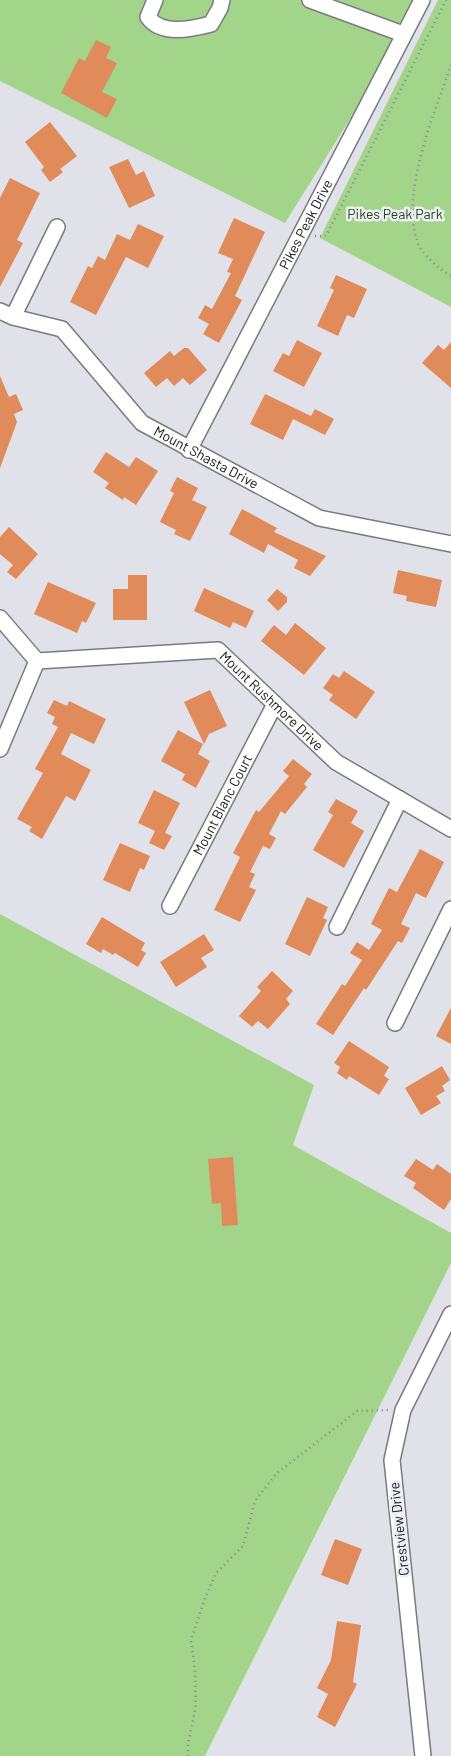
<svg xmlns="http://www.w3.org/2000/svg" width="451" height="1756" font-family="Barlow,sans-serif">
	<rect width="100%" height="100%" fill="#e0e1e9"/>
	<g fill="#a2d589">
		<path d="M0,0h422l-19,34 -118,189 -285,-142z"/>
		<path d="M438,0h13v307l-131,-69z"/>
		<path d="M0,914l314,171 -21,60 158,88v30l-246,493h-205z"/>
	</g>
	<g fill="#e18b5b">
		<path d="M96,40l15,7 -5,11 11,5 -15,29 15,7 -10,19 -46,-25 18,-35 6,3z"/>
		<path d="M50,122l27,34 -17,13 3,3 -13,10 -9,-12 3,-3 -19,-25z"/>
		<path d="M128,159l8,16 8,-4 11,25 -26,12 -20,-41z"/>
		<path d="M10,178l30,15 -23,47 6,3 -23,44v-89z"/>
		<path d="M234,218l31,14 -30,64 7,4 -23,43 -16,-9 6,-10 -11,-6 7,-13 7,4 19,-36 -4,-1 6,-13 -15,-6z"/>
		<path d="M138,224l26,12 -16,32 -22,-11 -30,58 -26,-13 18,-36 4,2 6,-12 7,4 12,-26 13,6z"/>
		<path d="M336,275l31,14 -13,29 -7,-3 -9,21 -21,-10 17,-36 -4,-2z"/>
		<path d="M297,340l25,13 -18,34 -31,-16 10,-18 6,3z"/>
		<path d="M451,342v46l-29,-25 16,-18 6,5z"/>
		<path d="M184,348h4l19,22 -17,15 -7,-7 -9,8 -7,-8 -11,9 -12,-14 26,-22 4,5z"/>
		<path d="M0,376l9,21 7,-3 7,16 -9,4 3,8 -17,46z"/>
		<path d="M265,394l46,22 4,-7 19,10 -9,16 -32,-16 -10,21 -33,-16z"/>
		<path d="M106,452l23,15 7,-10 22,14 -22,34 -12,-8 -1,3 -18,-12 4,-5 -16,-11z"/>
		<path d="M177,477l21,11 -6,12 15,7 -17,34 -16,-7 2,-4 -16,-8 14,-29 -4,-2z"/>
		<path d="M242,509l35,19 -3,4 52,24 -16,20 -16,-8 4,-8 -30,-16 -4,9 -35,-19z"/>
		<path d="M9,527l29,27 -22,25 -9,-7 6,-7 -13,-11v-17z"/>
		<path d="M398,570l44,10 -6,27 -30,-6 1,-5 -14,-3z"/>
		<path d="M128,575h19v45h-34v-31h15z"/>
		<path d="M48,582l48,21 -10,20 -4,-2 -5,12 -43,-19z"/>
		<path d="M204,588l50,23 -8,17 -13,-6 -3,6 -36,-17z"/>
		<path d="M277,589l10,8v5l-9,9 -11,-11z"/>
		<path d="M295,623l31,25 -22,27 -43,-34 13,-16 12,10z"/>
		<path d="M344,671l31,21 -19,27 -27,-19 4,-5 -10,-7 10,-14 6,4z"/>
		<path d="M210,690l17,36 -18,8 -5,10 -20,-42z"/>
		<path d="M54,700l13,6 2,-5 37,18 -12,25 -23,-11 -10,21 30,16 -16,31 -9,-5 -24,43 -13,-8 3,-4 -15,-8 26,-46 -8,-4 23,-42 -6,-3 3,-7 -8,-4z"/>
		<path d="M178,730l25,14 -5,10 12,7 -14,27 -14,-8 3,-6 -24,-13z"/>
		<path d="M293,759l19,15 -8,10 3,3 -22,27 -4,-3 -12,23 7,4 -6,11 -7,-3 -13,26 5,2 -6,13 7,3 -16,32 -26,-12 26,-53 -7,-4 23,-43 3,2 30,-36 -6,-5z"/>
		<path d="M154,790l26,13 -15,30 7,3 -8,14 -15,-7 6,-12 -17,-8z"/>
		<path d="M336,799l22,12 -7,12 13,8 -20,37 -31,-18 20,-35 -5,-3z"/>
		<path d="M120,843l30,13 -6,14 -4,-2 -10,24 -27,-12z"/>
		<path d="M420,849l24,13 -18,36 -10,-5 -15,31 9,4 -8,15 -4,-2 -32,49 -2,-2 -31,47 -17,-11 26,-40 3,2 17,-26 -12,-7 7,-11 12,8 13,-20 -11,-6 18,-36 8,4z"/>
		<path d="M307,897l21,10 -5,11 4,2 -17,36 -25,-12z"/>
		<path d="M102,917l43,26 -4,7 5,3 -8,14 -23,-14 -2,2 -10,-6 -2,4 -15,-9z"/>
		<path d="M204,934l10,16 -13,8 6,9 -31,20 -16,-25z"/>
		<path d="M272,971l21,20 -7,8 4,5 -22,25 -10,-8 -6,6 -13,-11 22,-25 -4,-4z"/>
		<path d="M451,1008v36l-15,-8z"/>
		<path d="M349,1041l40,26 -5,9 5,3 -10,16 -30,-19 -2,4 -10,-7 3,-6 -6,-4z"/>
		<path d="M442,1066l8,14 -8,6 3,5 -9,5 5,7 -20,12 -16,-27z"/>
		<path d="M233,1157l5,68 -16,1 -1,-23 -9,1 -4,-45z"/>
		<path d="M416,1159l17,11 4,-6 14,10v25l-7,11 -31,-22 3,-5 -12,-7z"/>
		<path d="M335,1539l27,10 -14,36 -27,-10z"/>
		<path d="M337,1621l24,4 -8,57 4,2 -22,43 -18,-10 11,-23 -11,-6 14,-28z"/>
	</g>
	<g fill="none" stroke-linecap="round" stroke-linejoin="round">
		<g stroke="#7a7b82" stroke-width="18">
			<g id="minor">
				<path d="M155,0l-7,17c13,19 44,12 63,7l9,-16 2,-8"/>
				<path d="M310,0l93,34"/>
				<path id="s1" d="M0,311l13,6 49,12 80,94 177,95 132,26"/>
				<path d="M13,317l44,-90"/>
				<path id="s2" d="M189,450l233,-450"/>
				<path id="s3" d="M0,618l37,43 181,-11 118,112 115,67"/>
				<path d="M0,749l37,-88"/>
				<path id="s4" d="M170,906l105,-202"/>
				<path d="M337,927l63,-128"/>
				<path d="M395,1023l56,-114"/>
				<path d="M423,1756l-31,-296 11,-50 48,-96"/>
			</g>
		</g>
		<g stroke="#87878d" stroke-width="2.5" stroke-dasharray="1 4" stroke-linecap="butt">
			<path d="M451,65c-17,50 -50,125 -34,176 4,13 22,28 34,35"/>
			<path d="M315,236h11l120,-236"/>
			<path d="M188,1756v-12l8,-39 -1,-35 -4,-30 14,-42 11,-25 27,-27 12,-45 21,-27 81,-63 32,-1"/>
		</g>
		<use href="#minor" stroke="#fff" stroke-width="15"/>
	</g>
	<g text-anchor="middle" stroke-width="5" stroke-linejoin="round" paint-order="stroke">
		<g font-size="14" fill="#254710" stroke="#edeef6">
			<text x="395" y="219">Pikes Peak Park</text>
		</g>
		<g font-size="14" fill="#151518" stroke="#edeef6">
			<text dy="5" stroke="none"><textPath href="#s2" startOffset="254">Pikes Peak Drive</textPath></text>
			<text dy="5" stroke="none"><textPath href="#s1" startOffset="261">Mount Shasta Drive</textPath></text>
			<text dy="5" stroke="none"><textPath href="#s3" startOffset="312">Mount Rushmore Drive</textPath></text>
			<text dy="5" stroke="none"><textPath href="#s4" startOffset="114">Mount Blanc Court</textPath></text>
			<text transform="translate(399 1529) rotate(-96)" y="5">Crestview Drive</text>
		</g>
	</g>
</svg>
